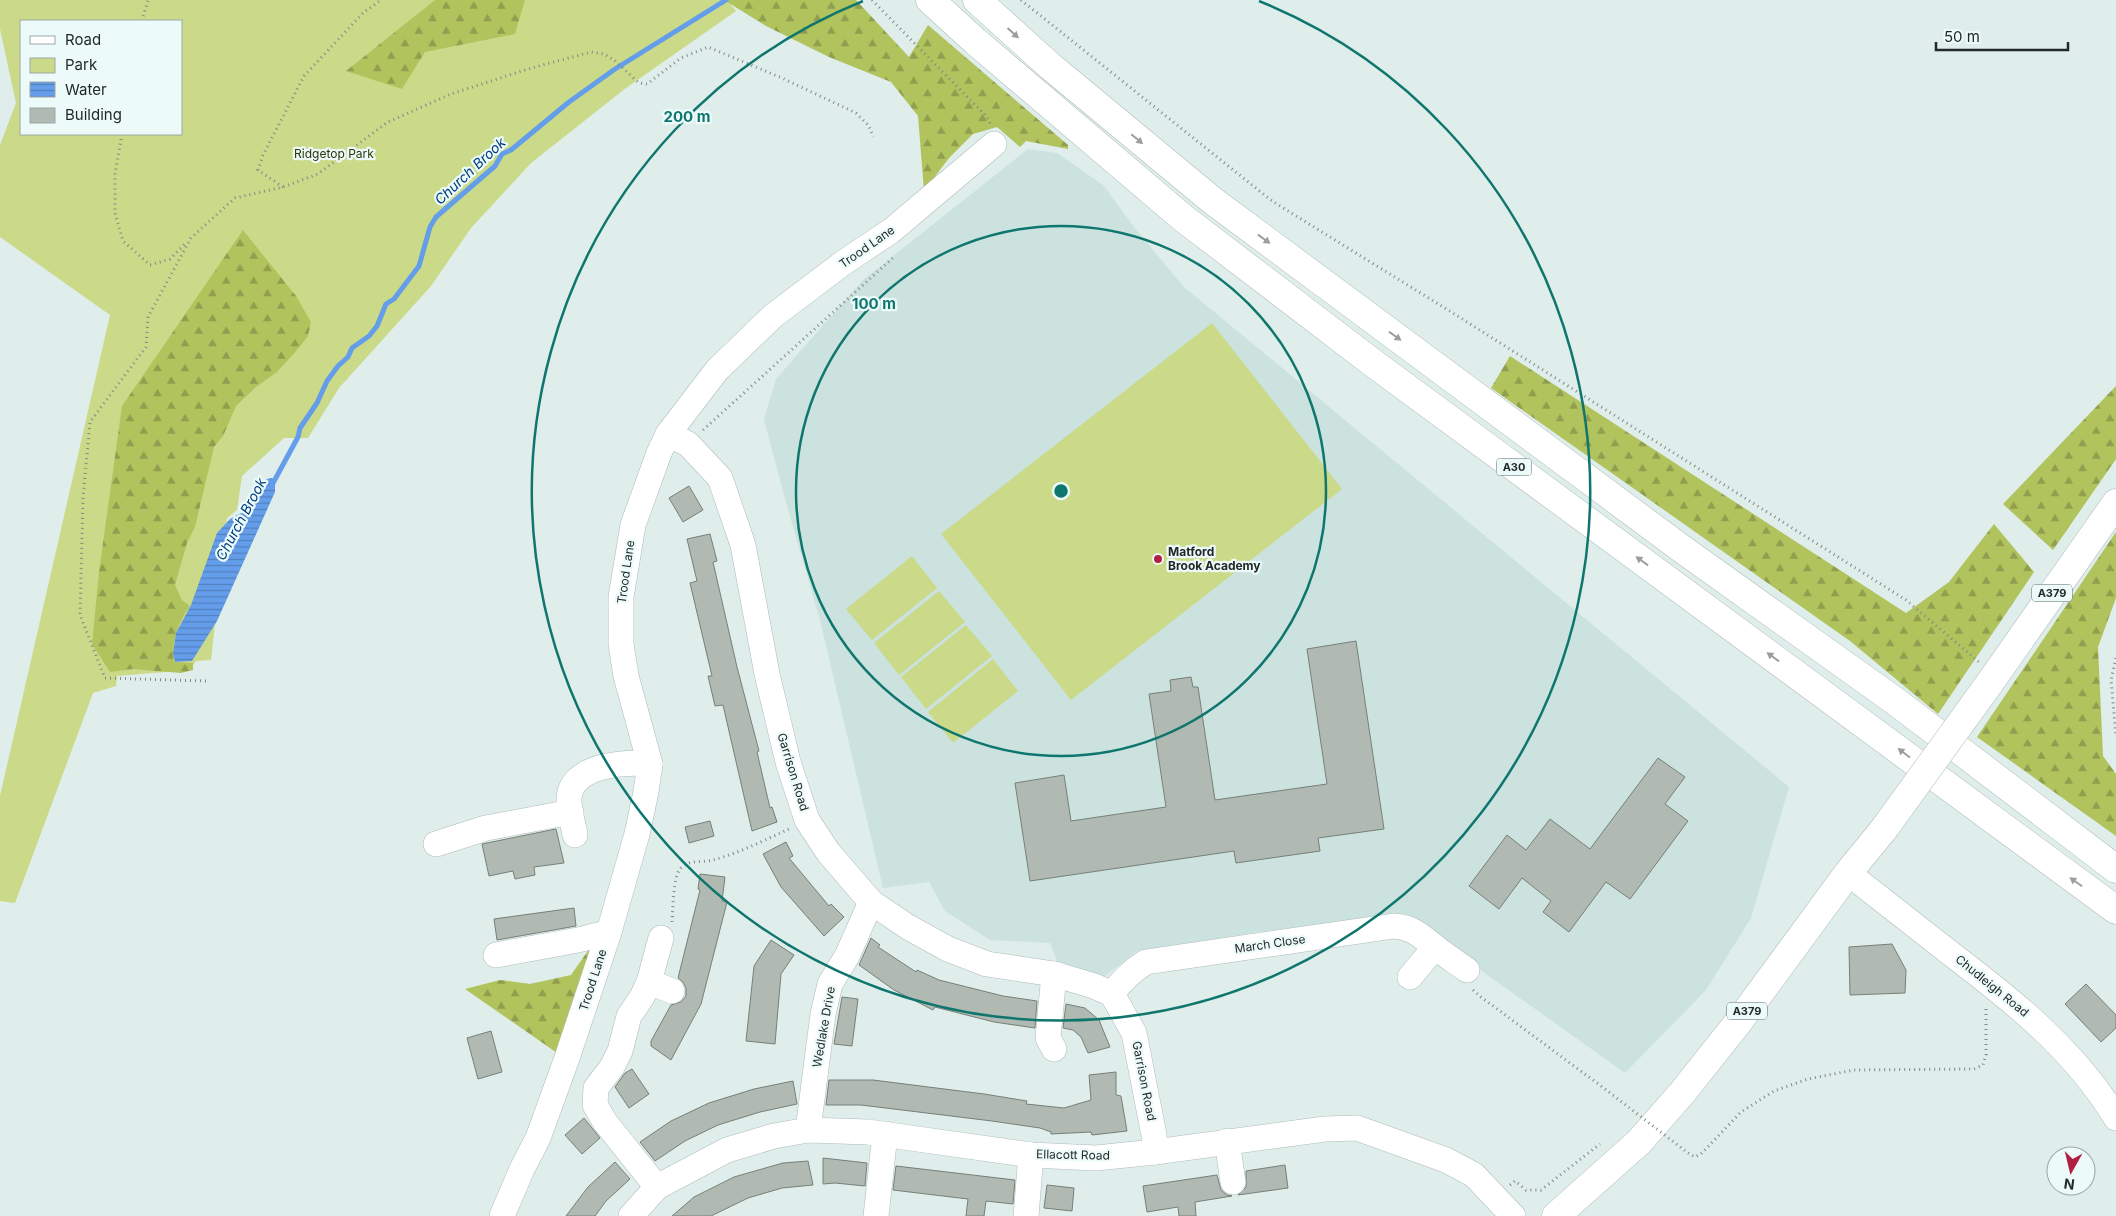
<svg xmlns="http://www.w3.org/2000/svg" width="2116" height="1216" font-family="Inter,sans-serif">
	<defs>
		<pattern id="forest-firs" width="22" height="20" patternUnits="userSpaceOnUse" patternTransform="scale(1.25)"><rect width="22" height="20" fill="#b1c35d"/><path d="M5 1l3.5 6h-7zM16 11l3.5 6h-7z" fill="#909e4d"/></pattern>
		<pattern id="water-rules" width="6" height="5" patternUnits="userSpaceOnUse" patternTransform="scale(1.25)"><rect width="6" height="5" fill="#649dea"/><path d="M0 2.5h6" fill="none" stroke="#5280be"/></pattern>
	</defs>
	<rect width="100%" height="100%" fill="#dfedeb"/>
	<path fill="#cbe2df" d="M1028,149l29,4 46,32 31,42 50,60 605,500 -38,131 -45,72 -81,83 -223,-159 -144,18 -121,19 -32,25 -48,-15 -7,-18 -60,-3 -45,-29 -16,-29 -46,6 -63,-268 -35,-121 -21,-80 12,-40 87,-99z"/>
	<g fill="#cada88" fill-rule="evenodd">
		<path d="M0,0h727l9,11 -110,77 -95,75 -60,65 -40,58 -92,102 -31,50h-24l-42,38 -5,34 -10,8 -16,142 -15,1 -7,9 -72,6 -1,10 -23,7 -78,210 -15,-2v-105l110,-481 -110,-78v-92l16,-42 -16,-74zM21,21h160v113h-160z"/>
		<path d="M1212,323l130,166 -271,211 -130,-166z"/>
		<path d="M912,556l25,32 -65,52 -26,-31z"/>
		<path d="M939,591l26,31 -66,53 -25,-32z"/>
		<path d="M966,625l26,31 -66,53 -25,-32z"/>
		<path d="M993,659l25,32 -65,52 -25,-31z"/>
	</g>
	<g fill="url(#forest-firs)">
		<path d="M435,0h90l-10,34 -90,18 -23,37 -56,-18z"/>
		<path d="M724,0h132l53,57 19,-32 140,120v4l-42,-8 -6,6 -23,-20 -24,7 -24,24 -25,33 -6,-75 -27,-34 -62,-25 -63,-31z"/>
		<path d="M243,230l53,66 15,26 -3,14 -11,14 -20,22 -21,15 -20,19 -13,30 -9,11 -19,80 -8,16 -12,42 7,15 8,6c-12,16 -19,37 -16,56l19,1v7l-12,3 -48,-4 -23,3 -18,-28 7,-72 23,-166z"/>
		<path d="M1510,356l396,257 43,-31 45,-58 40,48 -96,142 -88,-73 -359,-253z"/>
		<path d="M2116,386v73l-63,91 -50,-46z"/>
		<path d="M2116,532v66l-18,49 5,109 13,18v62l-139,-99z"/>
		<path d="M597,938l-37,117 -95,-66 35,-9 30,4 41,-9z"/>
	</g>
	<path fill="url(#water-rules)" d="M271,478l4,1v13l-58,129 -25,40 -17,1 -2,-9 3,-20 15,-28 26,-72 13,-14 19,-10 10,-22 8,-8z"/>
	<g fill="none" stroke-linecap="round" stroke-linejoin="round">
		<path stroke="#649dea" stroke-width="5" d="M272,485l26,-48 2,-9 17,-25 10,-22 11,-15 10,-9 4,-9 17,-12 8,-10 9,-22 8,-5 25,-33 11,-39 6,-10 59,-51 7,-12 9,-4 58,-48 46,-33 111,-69"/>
	</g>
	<g fill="#b0bab2" stroke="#768078">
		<path d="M689,486l14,24 -20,12 -14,-24z"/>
		<path d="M710,534l7,27 -4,1 24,105 22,84 -2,1 13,56 2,-1 5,15 -25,9 -29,-126 -8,1 -7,-30h4l-22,-93 7,-2 -10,-42z"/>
		<path d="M1356,641l28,188 -66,9 2,13 -84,12 -2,-12 -204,30 -15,-98 49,-8 7,46 95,-14 -17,-113 22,-3 -1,-11 21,-3 2,10h5l17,113 112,-16 -20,-135z"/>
		<path d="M1658,758l27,19 -20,27 23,17 -58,78 -24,-17 -37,50 -26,-20 8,-11 -29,-23 -23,31 -30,-23 38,-51 19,15 24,-31 40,30z"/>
		<path d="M710,821l4,15 -25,7 -4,-16z"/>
		<path d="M556,829l8,34 -30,4 1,8 -20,4 -2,-8 -24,5 -7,-32z"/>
		<path d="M786,842l7,14 -4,2 40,48 2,-2 13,13 -20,19 -43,-49 -18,-33z"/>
		<path d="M700,874l25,3 -3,24 5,1 -26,102 -30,56 -20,-14v-5l20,-36 10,-3 5,-6v-8l-3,-6 -5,-4 22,-88 -2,-1z"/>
		<path d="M574,908l2,18 -79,14 -3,-21z"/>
		<path d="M871,938l9,7 -2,2 38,25 1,-2 22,10 64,16 34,5 -2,27 -41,-6 -59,-15 -2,3 -39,-20 -35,-25z"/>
		<path d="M771,940l23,15 -13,19 -6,70 -29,-3 8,-75z"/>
		<path d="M1892,944l14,26 -1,23 -55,2 -1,-48z"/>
		<path d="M2086,984l30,31v13l-15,14 -36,-38z"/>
		<path d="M842,997l16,2 -6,47 -18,-2z"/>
		<path d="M1066,1004l19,4 14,12 11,27 -22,6 -7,-16 -8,-7 -10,-2z"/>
		<path d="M491,1031l11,41 -24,7 -11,-41z"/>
		<path d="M632,1069l17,25 -20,14 -14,-21 10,-14z"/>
		<path d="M1116,1072v23l5,1 6,35 -35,4 -1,-3 -40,2v-2l-11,-4 -48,-7 -131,-16h-35l3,-25h44l111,14 43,7 -1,3 38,4 27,-8 -2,-25z"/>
		<path d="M793,1081l4,23 -37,8 -42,13 -33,16 -30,20 -15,-19 31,-21 38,-18 45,-14z"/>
		<path d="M584,1118l16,20 -18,16 -17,-19z"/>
		<path d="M823,1158l44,5 -2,23 -30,-3 -12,1z"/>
		<path d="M808,1161l5,24 -31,3 -34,10 -37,18h-39l22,-19 40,-20 49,-14z"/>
		<path d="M615,1162l15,17 -24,22 -11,15h-29l22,-29z"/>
		<path d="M1285,1165l3,23 -50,7 8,-8v-16z"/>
		<path d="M896,1166l119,14 -2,24 -27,-3 -2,15h-18l2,-17 -75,-9z"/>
		<path d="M1217,1175l4,15 6,5 5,1 -37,6 1,14h-17l-1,-9 -31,5 -4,-26z"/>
		<path d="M1047,1185l27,3 -2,23 -28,-3z"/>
	</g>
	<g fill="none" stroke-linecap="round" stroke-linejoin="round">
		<g stroke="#aebcba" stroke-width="26">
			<g id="minor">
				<path d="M668,434l20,10 32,34 23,67 24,129 21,88 19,58 21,32 43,50 37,25 40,22 39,15 67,10 40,12 18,8 22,39 20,102 1,17"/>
				<path d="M575,835c-2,-12 -6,-24 -6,-35 0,-35 56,-39 81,-36"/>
				<path d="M436,844l50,-16 85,-16"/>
				<path d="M1848,873c34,27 68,53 102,80 63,48 124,96 166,165"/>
				<path d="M496,955l82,-15 31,-8"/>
				<path d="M1054,974l-6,64 6,11"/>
				<path d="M1410,977l25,-30"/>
				<path d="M649,982l23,9"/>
				<path d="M1112,994c10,-14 19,-23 34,-32l248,-36c18,1 27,10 41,21 10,8 21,15 32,23"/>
				<path d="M808,1130l15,-116 7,-30 17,-28 24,-54"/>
				<path d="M1227,1141l6,41"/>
				<path d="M657,1187l-52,-65 -10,-17 1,-17 16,-21 8,-16 9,-35 13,-19 7,-15 12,-44"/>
				<path d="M502,1216l20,-47 16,-31 29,-80 42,-126 28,-98 9,-42 4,-28 -24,-88 -5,-32v-47l12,-72 26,-72 9,-19 49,-64 56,-54 70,-53 48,-32 103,-87"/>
				<path d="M631,1216l26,-29 70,-37 47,-14 34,-6 60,2 163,23 65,3 59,-6 170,-23 32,-1 89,32 28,15 39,41"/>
				<path d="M876,1216l9,-82"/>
				<path d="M1026,1216l5,-61"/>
			</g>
		</g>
		<g stroke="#aebcba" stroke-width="29">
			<g id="major">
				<path d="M1989,684l127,-181"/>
				<path d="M1556,1216l83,-74 43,-49 58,-73 108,-147 36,-44"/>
			</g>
		</g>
		<g stroke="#aebcba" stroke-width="29">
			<g id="highway">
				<path d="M930,0l45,41 208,177 190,145 743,547"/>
				<path d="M977,0l73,66 163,135 469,348 213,152 221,168"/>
			</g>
		</g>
		<g stroke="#808988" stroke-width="3" stroke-dasharray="1 4" stroke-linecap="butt">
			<path d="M872,0l115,117 4,8"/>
			<path d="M1021,0l251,201 184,114 450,285 73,62"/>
			<path d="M142,21l6,-21"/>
			<path d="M122,134l-7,40v39l8,28 27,24 20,-6 17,-17"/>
			<path d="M283,187l-25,-17 5,-15 41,-79 59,-63 18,-13"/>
			<path d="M703,430l192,-174"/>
			<path d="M2116,658l-5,22 5,56"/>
			<path d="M206,681l-101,-3 -25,-63 3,-117 7,-76 56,-75 2,-30 43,-79 44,-40 48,-11 35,-13 70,-52 63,-28 77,-25 63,-17 13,2 10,6 25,23 8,1 34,-26 27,-11 74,31 74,35 13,13 4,11"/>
			<path d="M672,922c1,-13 1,-44 8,-53 8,-10 22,-6 33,-9 26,-7 52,-20 76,-31"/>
			<path d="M1473,990l8,7 124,92"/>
			<path d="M1688,1153l7,4 6,-3 40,-42 33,-21 34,-12 46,-9 120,-1 9,-4 3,-10v-49"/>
			<path d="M1510,1185l5,-4 11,9h15l59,-46"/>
		</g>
		<use href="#minor" stroke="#fff" stroke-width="25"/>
		<use href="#major" stroke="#fff" stroke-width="28"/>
		<use href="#highway" stroke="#fff" stroke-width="28"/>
		<g stroke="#aebcba" stroke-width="29" stroke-linecap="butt">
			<path id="major-bridge" d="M1884,829l105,-145"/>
		</g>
		<path stroke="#808988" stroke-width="3" stroke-dasharray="1 4" stroke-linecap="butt" d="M1605,1089l83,64"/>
		<use href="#major-bridge" stroke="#fff" stroke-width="28"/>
	</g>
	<defs><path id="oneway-solid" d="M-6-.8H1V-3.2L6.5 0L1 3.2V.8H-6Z" transform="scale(1.25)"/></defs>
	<g fill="#9c9e9e">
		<use href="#oneway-solid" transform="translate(1013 33) rotate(42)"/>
		<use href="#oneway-solid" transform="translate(1137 139) rotate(40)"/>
		<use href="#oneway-solid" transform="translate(1264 239) rotate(36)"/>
		<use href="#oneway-solid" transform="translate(1395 336) rotate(36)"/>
		<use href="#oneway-solid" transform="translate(1642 561) rotate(-144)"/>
		<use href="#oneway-solid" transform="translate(1773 657) rotate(-144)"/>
		<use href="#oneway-solid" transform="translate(1904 753) rotate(-143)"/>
		<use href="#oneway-solid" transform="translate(2076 882) rotate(-145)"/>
	</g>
	<g fill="none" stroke="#0f766e" stroke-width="2.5">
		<circle cx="1061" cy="491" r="265"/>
		<path d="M1259 1A529 529 0 1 1 863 1"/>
	</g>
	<circle fill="#b21f44" stroke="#ecfbf9" stroke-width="2" cx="1158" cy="559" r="5"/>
	<g text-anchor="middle" stroke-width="4.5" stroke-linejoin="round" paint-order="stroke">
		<g fill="#ecfbf9" stroke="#5f6767" stroke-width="1">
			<rect x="1496.5" y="458.5" width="35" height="17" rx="4"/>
			<rect x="2032" y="584.5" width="40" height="17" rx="4"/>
			<rect x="1727" y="1002.5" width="40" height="17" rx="4"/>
		</g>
		<g font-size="11" font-weight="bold" fill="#232828">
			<text x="1514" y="471">A30</text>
			<text x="2052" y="597">A379</text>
			<text x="1747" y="1015">A379</text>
		</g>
		<g font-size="12" fill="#2d3408" stroke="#ecfbf9">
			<text x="334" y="158">Ridgetop Park</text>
		</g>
		<g font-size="12" fill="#232828" stroke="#ecfbf9">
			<text transform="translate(867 247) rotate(-35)" y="4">Trood Lane</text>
			<text transform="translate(626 572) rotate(-82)" y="4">Trood Lane</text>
			<text transform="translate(793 772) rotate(73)" y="4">Garrison Road</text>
			<text transform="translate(1270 944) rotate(-8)" y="4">March Close</text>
			<text transform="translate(593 980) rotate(-72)" y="4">Trood Lane</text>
			<text transform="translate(1992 986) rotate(39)" y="4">Chudleigh Road</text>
			<text transform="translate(824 1027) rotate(-80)" y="4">Wedlake Drive</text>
			<text transform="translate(1144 1081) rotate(79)" y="4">Garrison Road</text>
			<text transform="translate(1073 1155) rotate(1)" y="4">Ellacott Road</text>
		</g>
		<g font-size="12" font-weight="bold" fill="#232828" stroke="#ecfbf9" text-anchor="start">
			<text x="1168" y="556">Matford<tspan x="1168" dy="14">Brook Academy</tspan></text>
		</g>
		<g font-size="14" font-style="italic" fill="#003c80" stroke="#ecfbf9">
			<text transform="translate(470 171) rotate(-43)" y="5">Church Brook</text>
			<text transform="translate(241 519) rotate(-62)" y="5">Church Brook</text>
		</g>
	</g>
	<circle cx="1061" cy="491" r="8" fill="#0f766e" stroke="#ecfbf9" stroke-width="2.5"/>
	<g font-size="15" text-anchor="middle" font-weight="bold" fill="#0f766e" stroke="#ecfbf9" stroke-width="4.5" stroke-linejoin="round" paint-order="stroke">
		<text x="687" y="122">200 m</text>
		<text x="874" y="309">100 m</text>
	</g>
	<rect x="20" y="20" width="162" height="115" fill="#ecfbf9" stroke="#9ca7a5"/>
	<rect x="30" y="36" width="25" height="8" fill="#ffffff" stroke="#9ca7a5"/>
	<text x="65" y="45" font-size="15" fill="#232828">Road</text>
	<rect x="30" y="58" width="25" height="15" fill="#cada88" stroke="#9ca7a5"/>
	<text x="65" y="70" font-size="15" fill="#232828">Park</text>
	<rect x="30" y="82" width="25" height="15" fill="url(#water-rules)" stroke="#9ca7a5"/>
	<text x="65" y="95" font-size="15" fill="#232828">Water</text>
	<rect x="30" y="108" width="25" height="15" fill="#b0bab2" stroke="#9ca7a5"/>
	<text x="65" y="120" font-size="15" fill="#232828">Building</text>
	<g transform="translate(2071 1171) rotate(188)"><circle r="24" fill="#ecfbf9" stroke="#9ca7a5"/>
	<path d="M0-4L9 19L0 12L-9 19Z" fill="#b21f44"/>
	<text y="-8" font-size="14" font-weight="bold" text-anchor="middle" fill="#232828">N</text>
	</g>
	<path d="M1936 42v8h132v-8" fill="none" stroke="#232828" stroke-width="2.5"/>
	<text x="1944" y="42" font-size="15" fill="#232828" stroke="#ecfbf9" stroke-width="4" paint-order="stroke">50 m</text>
</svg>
